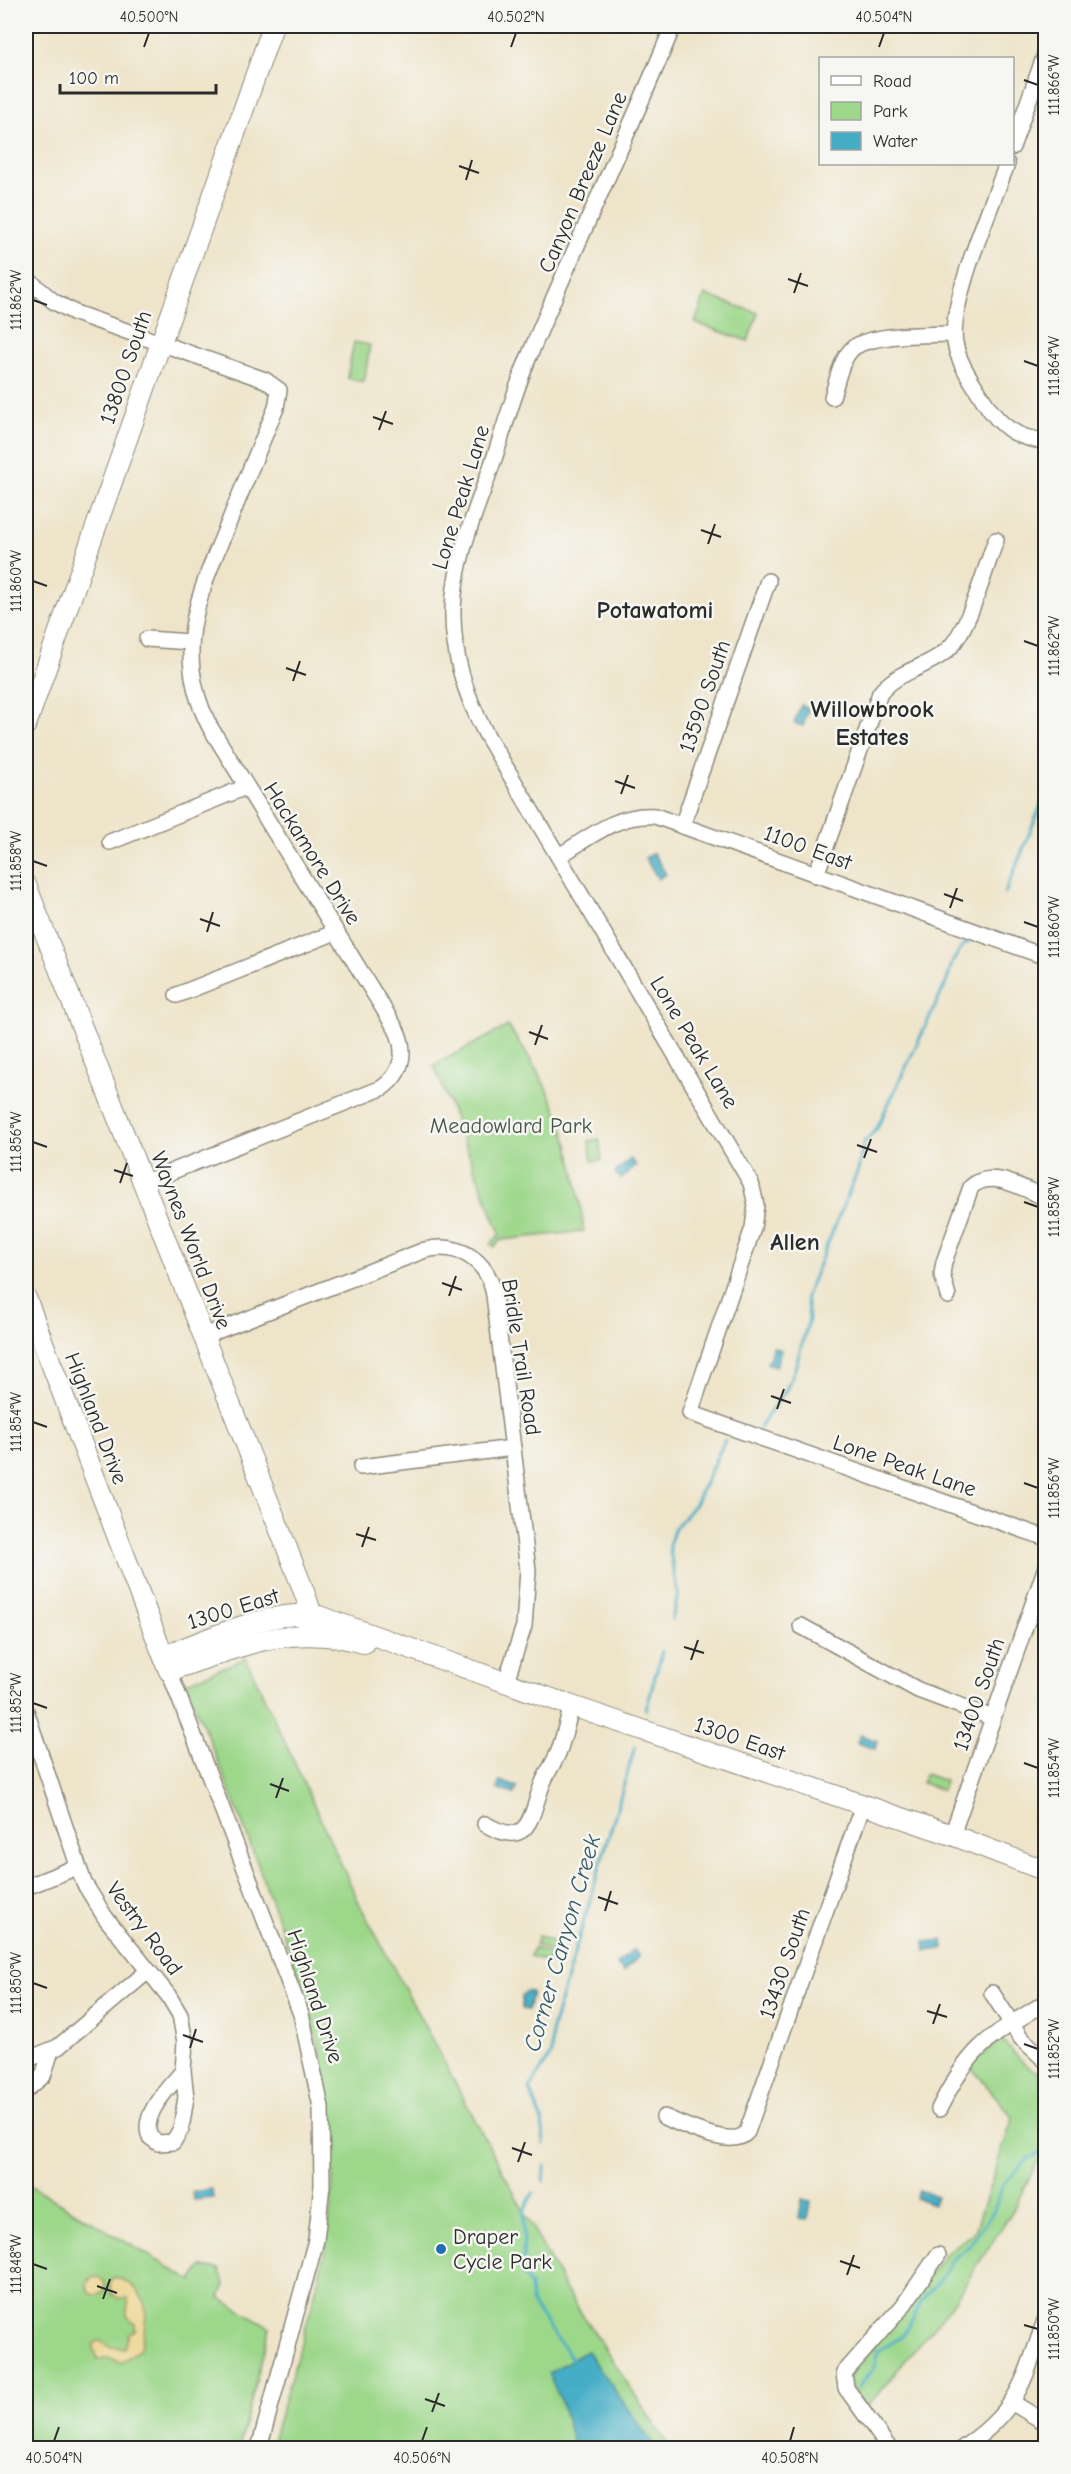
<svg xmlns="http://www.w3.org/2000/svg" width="1071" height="2474" font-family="'Comic Neue',sans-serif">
	<rect width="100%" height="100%" fill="#f6f6f2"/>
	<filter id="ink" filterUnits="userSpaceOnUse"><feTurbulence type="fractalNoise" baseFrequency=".0167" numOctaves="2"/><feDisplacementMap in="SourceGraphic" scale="12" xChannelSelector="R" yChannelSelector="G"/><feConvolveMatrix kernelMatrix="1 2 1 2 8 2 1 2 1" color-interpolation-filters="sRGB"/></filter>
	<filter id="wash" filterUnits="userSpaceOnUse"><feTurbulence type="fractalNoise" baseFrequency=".008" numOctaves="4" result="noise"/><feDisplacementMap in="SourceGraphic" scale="24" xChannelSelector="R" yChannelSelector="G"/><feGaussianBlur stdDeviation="1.35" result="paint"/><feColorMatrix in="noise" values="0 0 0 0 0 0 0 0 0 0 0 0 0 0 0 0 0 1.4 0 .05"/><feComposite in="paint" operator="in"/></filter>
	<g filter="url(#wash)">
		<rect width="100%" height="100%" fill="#eee4c9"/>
		<g fill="#9cd78a" stroke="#64815a" stroke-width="1.5">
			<path d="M705,295l53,18 -10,28 -53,-18z"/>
			<path d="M354,342l16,3 -6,37 -17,-4z"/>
			<path d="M508,1026c53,75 64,116 76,205l-83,9 -7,7 -3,-3 9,-10 -66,-169z"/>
			<path d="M599,1139l3,21 -10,1 -3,-20z"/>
			<path d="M246,1658l115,249 205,383 104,158h-400c21,-76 53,-162 61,-241 11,-115 -22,-204 -61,-309 -26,-73 -54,-144 -85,-215z"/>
			<path d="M925,1774l20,7 -3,9 -20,-7z"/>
			<path d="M538,1936l19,7 -3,8 -19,-6z"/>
			<path d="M533,1948l20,6 -3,9 -20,-7z"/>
			<path d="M1000,2039l25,25 20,14v78l-8,7 -24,47 -62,96 -85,102 -18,-26 2,-7 94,-120 31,-24 38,-114 -43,-51z"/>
			<path d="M26,2183l166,98 10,-15 17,3 6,15 -5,14 50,29 -31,121h-213z"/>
		</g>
		<g fill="#eeda9e" stroke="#8c8264" stroke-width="1.5">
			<circle cx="96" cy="2286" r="9"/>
			<path d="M115,2277c37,12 34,40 25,72l-20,14 -11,-6 -12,3 -4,-12 1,-5 6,-2 9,6 16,1 4,-14 6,-4v-6c-16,-13 -4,-12 -7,-26h-10l-7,-5 -1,-11z"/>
		</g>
		<g fill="#45adc5" stroke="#386c78" stroke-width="1.5">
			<path d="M801,705l8,3 -6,18 -9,-3z"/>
			<path d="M653,853l13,21 -8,5 -13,-21z"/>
			<path d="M630,1159l6,6 -15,14 -6,-6z"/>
			<path d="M773,1347l8,3 -5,17 -9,-3z"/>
			<path d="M860,1735l18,6 -3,8 -18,-6z"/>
			<path d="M500,1781l17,6 -3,7 -17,-5z"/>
			<path d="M943,1940l1,9 -19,2 -1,-9z"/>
			<path d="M633,1949l6,7 -15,16 -7,-7z"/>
			<path d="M526,1991l6,1 -4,18 -6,-1v-13z"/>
			<path d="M212,2189l1,9 -19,2 -1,-8z"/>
			<path d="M919,2190l18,6 -3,8 -18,-6z"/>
			<path d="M802,2199l9,2 -3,19 -9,-1z"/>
			<path d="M587,2351l69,97h-82l-13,-46 -13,-29z"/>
		</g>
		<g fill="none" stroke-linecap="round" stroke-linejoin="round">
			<g stroke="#45adc5" stroke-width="3">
				<path d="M1005,893l41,-100"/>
				<path d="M759,1428l27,-38 9,-21 14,-50 -3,-23 52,-126 6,-28 12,-12 71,-149 5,-18 11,-18 5,-2"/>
				<path d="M672,1619l6,-23 -9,-51 6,-17 20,-24 30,-64"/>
				<path d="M646,1710l16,-59"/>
				<path d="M544,2144l-2,-25 -13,-30 22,-34 1,-26 83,-282"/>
				<path d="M544,2181l1,-15"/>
				<path d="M533,2193l-9,18 -1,63 7,12 1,16 43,60"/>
				<path d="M858,2388l16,-21 4,-16 22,-13 8,-10 14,-28 20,-22 9,-17 18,-15 25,-36 10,-27 23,-23 19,-11"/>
			</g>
		</g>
	</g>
	<g filter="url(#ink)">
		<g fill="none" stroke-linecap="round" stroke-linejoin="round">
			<g stroke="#8c887a" stroke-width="18">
				<g id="minor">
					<path d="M673,26c-45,110 -97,217 -143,328 -14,33 -24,68 -35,102 -17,50 -40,100 -42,153 -1,45 12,86 33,125l265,449 5,22 -3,23 -63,185 356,125"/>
					<path d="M1012,147l34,-95"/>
					<path d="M1007,164c-15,40 -59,141 -52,179 4,22 18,39 29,58 15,24 32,38 62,40"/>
					<path d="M26,278l27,23 22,12 190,67 14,10 -3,18c-16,38 -32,76 -47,114 -30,72 -58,130 -19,205l186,302c11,22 7,44 -14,59l-239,95"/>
					<path d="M832,397c5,-15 8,-35 19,-47 15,-17 79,-15 103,-16"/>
					<path d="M147,639l43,3"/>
					<path d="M682,826l86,-245"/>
					<path d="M110,842l136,-55"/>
					<path d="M559,856c30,-18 58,-43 96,-40l391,141"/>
					<path d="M816,875l64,-182c17,-22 44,-24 65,-41 23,-17 40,-84 51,-112"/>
					<path d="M177,995l159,-63"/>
					<path d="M948,1296l-6,-22 2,-12 27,-75c21,-19 52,2 75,11"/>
					<path d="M204,1336l221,-86c34,-8 63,10 69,45l34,275 -4,56 -18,55"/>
					<path d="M361,1467l152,-19"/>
					<path d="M801,1626l117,64 75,28"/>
					<path d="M169,1671l132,343 20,93 1,78 -6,55 -57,208"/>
					<path d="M26,1711l58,172 21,34 63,78 12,20 5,27 -2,29 3,26 -5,32 -8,13 -15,1 -8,-6c-10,-22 20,-51 33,-66"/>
					<path d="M485,1824c45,26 45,-7 57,-39 4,-11 12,-22 17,-34 5,-14 8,-30 13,-45"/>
					<path d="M952,1835l94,-268"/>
					<path d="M26,1887l51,-20"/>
					<path d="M992,1993l29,45 25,23"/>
					<path d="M26,2060l32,-13 90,-76"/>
					<path d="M26,2090l17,-14 8,-25"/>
					<path d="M939,2109c31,-63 49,-71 107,-107"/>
					<path d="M664,2117c18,7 69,33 83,15l116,-327"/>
					<path d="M1013,2403l33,20"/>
					<path d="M889,2448l-43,-60 -2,-15 59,-67 35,-51"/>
					<path d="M963,2448c58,-40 60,-67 83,-130"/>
				</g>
			</g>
			<g stroke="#8c887a" stroke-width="22">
				<g id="major">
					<path d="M26,725l247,-699"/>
					<path d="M26,885l277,704c5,15 16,34 -1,45"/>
					<path d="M26,1298l143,373c71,-24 119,-49 195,-28"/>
					<path d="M164,1656c45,-17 107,-48 155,-40l253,90 380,129 94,36"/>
				</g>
			</g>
			<use href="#minor" stroke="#fff" stroke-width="15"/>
			<use href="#major" stroke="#fff" stroke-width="20"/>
		</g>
	</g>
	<path fill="none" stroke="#2b2b2b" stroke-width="2" d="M144,47l5,-14M511,47l5,-14M879,47l5,-14M1024,80l14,5M459,166l20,7M466,180l6,-20M788,279l20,7M794,293l7,-20M33,300l14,5M1024,361l14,5M373,417l20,7M379,430l7,-19M701,530l20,7M708,544l7,-20M33,581l14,5M1024,641l14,5M286,668l20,7M293,681l7,-20M615,781l20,7M621,794l7,-19M33,861l14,5M944,894l19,7M950,908l7,-20M200,919l20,7M1024,922l14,5M207,932l6,-20M529,1032l19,7M535,1045l7,-20M33,1142l14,5M857,1145l20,7M864,1158l7,-19M114,1170l19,6M120,1183l7,-20M1024,1202l14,5M442,1283l20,7M449,1296l7,-20M771,1396l20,7M777,1409l7,-20M33,1422l14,5M1024,1483l14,5M356,1534l20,6M362,1547l7,-20M684,1647l20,6M691,1660l7,-20M33,1703l14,5M1024,1763l14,5M270,1784l19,7M276,1798l7,-20M598,1897l20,7M605,1911l6,-20M33,1983l14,5M927,2011l20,6M933,2024l7,-20M183,2035l20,7M1024,2044l14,5M190,2048l6,-19M512,2148l20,7M518,2162l7,-20M840,2261l20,7M33,2264l14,5M847,2275l7,-20M97,2286l20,7M103,2299l7,-20M1024,2325l14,4M425,2399l20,7M432,2412l7,-19M54,2441l5,-14M422,2441l5,-14M790,2441l4,-14"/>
	<circle fill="#1f6fb2" stroke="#f6f6f2" stroke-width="2" cx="441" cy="2249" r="6"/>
	<g text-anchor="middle" stroke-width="5" stroke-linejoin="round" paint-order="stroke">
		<g font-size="22" fill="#2b2b2b" stroke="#f6f6f2">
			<text transform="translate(582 182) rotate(-67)" y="8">Canyon Breeze Lane</text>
			<text transform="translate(125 367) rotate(-71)" y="8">13800 South</text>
			<text transform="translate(460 497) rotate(-73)" y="8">Lone Peak Lane</text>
			<text transform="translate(704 696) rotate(-71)" y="8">13590 South</text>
			<text transform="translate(808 847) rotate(20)" y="8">1100 East</text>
			<text transform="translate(313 853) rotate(58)" y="8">Hackamore Drive</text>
			<text transform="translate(695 1042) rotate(59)" y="8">Lone Peak Lane</text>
			<text transform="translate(192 1240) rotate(69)" y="8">Waynes World Drive</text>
			<text transform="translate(522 1357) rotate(81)" y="8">Bridle Trail Road</text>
			<text transform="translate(97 1418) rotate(69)" y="8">Highland Drive</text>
			<text transform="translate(905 1465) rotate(19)" y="8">Lone Peak Lane</text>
			<text transform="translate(233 1608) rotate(-17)" y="8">1300 East</text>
			<text transform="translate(978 1694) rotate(-71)" y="8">13400 South</text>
			<text transform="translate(740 1738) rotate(19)" y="8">1300 East</text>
			<text transform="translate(145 1928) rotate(53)" y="8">Vestry Road</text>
			<text transform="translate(784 1963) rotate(-71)" y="8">13430 South</text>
			<text transform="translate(316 1996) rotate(72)" y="8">Highland Drive</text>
		</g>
		<g font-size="22" fill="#475643" stroke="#f6f6f2">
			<text x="511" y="1133">Meadowlard Park</text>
		</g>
		<g font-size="22" fill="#2b2b2b" stroke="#f6f6f2" text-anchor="start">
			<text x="453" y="2244">Draper<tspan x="453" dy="25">Cycle Park</tspan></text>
		</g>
		<g font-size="24" font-weight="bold" fill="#2b2b2b" stroke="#f6f6f2">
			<text x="655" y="618">Potawatomi</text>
			<text x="872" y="717">Willowbrook<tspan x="872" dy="28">Estates</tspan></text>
			<text x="795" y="1250">Allen</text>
		</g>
		<g font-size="24" font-style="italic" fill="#345861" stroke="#f6f6f2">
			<text transform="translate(562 1943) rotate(-74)" y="8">Corner Canyon Creek</text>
		</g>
	</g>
	<rect width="1071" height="2474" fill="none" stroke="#f6f6f2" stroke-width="66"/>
	<rect x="819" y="57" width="195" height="108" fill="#f6f6f2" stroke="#a5a5a2" stroke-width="1.5"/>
	<rect x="831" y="76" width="30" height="9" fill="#ffffff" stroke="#a5a5a2" stroke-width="1.5"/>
	<text x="873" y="87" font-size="18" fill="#2b2b2b">Road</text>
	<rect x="831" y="102" width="30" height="18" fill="#9cd78a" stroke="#a5a5a2" stroke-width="1.5"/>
	<text x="873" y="117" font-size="18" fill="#2b2b2b">Park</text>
	<rect x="831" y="132" width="30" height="18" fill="#45adc5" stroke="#a5a5a2" stroke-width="1.5"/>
	<text x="873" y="147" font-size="18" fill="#2b2b2b">Water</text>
	<path d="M60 84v9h156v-9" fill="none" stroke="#2b2b2b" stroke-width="3"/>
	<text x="69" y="84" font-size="18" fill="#2b2b2b" stroke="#f6f6f2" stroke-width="4.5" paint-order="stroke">100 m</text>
	<rect x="33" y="33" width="1005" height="2408" fill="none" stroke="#2b2b2b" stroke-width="2"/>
	<g font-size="15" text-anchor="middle" fill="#2b2b2b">
		<text x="149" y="22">40.500°N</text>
		<text x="516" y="22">40.502°N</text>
		<text x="884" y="22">40.504°N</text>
		<text transform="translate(1054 85) rotate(-90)" y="5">111.866°W</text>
		<text transform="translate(16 300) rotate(-90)" y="5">111.862°W</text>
		<text transform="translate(1054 366) rotate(-90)" y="5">111.864°W</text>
		<text transform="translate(16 581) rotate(-90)" y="5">111.860°W</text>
		<text transform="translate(1054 646) rotate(-90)" y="5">111.862°W</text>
		<text transform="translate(16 861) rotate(-90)" y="5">111.858°W</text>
		<text transform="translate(1054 927) rotate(-90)" y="5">111.860°W</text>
		<text transform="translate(16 1142) rotate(-90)" y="5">111.856°W</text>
		<text transform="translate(1054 1207) rotate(-90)" y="5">111.858°W</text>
		<text transform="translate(16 1422) rotate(-90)" y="5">111.854°W</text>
		<text transform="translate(1054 1488) rotate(-90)" y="5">111.856°W</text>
		<text transform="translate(16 1703) rotate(-90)" y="5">111.852°W</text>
		<text transform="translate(1054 1768) rotate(-90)" y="5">111.854°W</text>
		<text transform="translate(16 1983) rotate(-90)" y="5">111.850°W</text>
		<text transform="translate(1054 2049) rotate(-90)" y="5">111.852°W</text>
		<text transform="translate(16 2264) rotate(-90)" y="5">111.848°W</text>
		<text transform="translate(1054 2329) rotate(-90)" y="5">111.850°W</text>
		<text x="54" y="2463">40.504°N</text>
		<text x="422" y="2463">40.506°N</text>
		<text x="790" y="2463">40.508°N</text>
	</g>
</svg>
